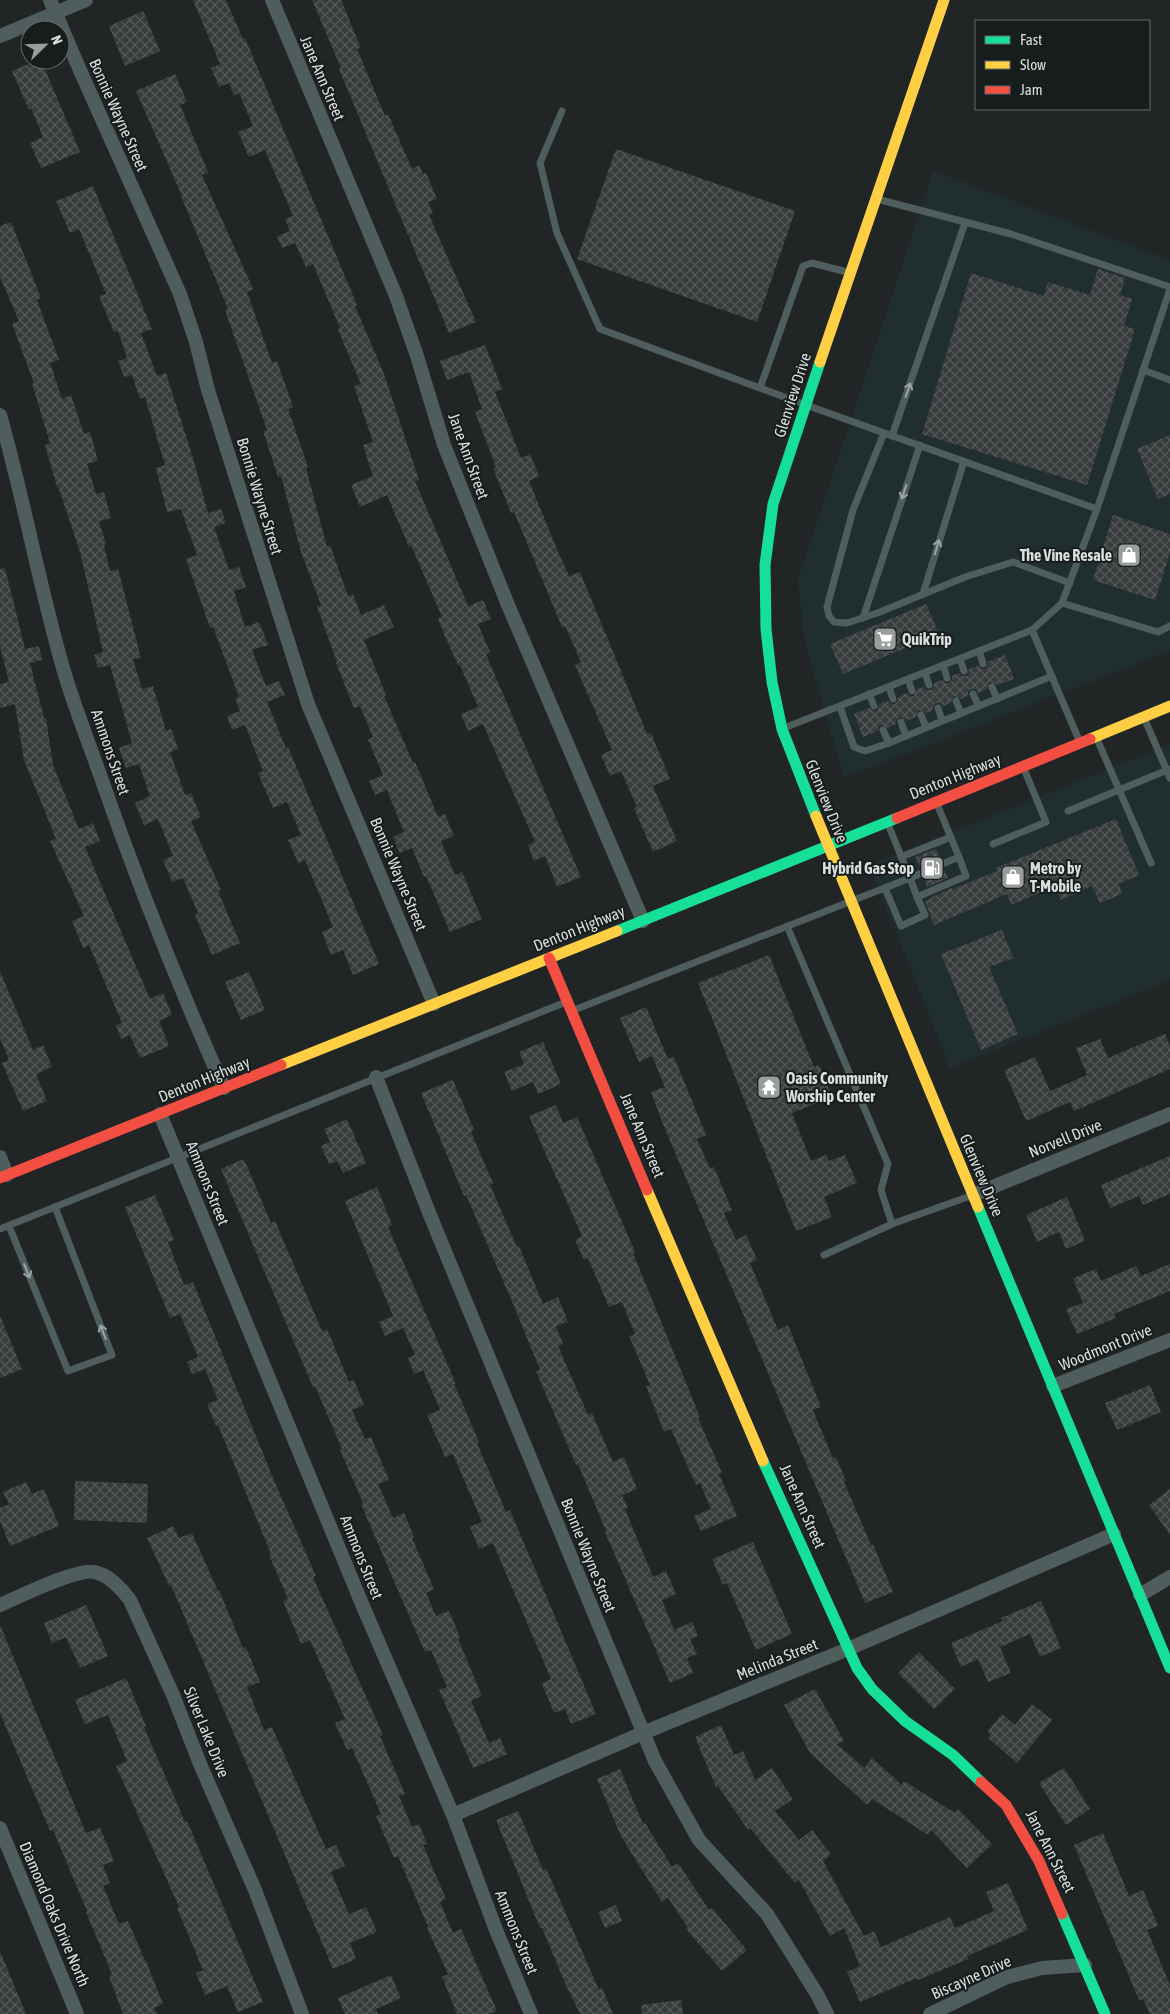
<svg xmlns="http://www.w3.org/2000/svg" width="1170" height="2014" font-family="'Asap Condensed',sans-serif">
	<defs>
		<pattern id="building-cross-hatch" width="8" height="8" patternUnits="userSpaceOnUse" patternTransform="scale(1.25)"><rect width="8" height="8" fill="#393c3d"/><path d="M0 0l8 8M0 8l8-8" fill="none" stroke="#555859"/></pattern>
	</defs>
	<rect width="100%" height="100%" fill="#212526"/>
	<g fill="#212e2f">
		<path d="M933,171l237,89v391l-326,127 -40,-138 -6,-61z"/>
		<path d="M1170,744v236l-220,88 -81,-203z"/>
	</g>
	<g fill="url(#building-cross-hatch)">
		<path d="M193,0h33l17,39 2,-1 112,267 -2,1 29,68 35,106 -4,1 53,125 15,-6 8,19 -13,5 12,28 -4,2 95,223 -24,10 -12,-31 -11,5 -6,-16 7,-3 -52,-118 -15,7 -7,-17 17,-7 -18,-42h-2l-11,-24 -9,-22 4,-2 -31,-72 -2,2 -22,-52 -27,12 -9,-22 22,-9 -10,-31 10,-3 -19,-56 7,-2 -23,-54 2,-2 -27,-64 -7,3 -11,-24 -13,5 -5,-12 13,-5 -5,-12 8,-3 -28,-66 -16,7 -11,-25 15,-6 -14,-33 -5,2 -5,-12 -10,4 -8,-19 9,-4z"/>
		<path d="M312,0h29l20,48 -4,1 28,67 3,-2 24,55 7,-4 4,9 3,-1 11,26 -9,3 5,12 -4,1 47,107 -27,11 -110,-264 2,-1z"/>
		<path d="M143,11l17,40 -35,15 -16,-40z"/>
		<path d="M38,60h3l39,92 -39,16 -11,-25 13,-6 -12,-29 -2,2 -17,-39z"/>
		<path d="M175,74l12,28 -7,3 28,67 -6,3 51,114 -6,3 25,71 5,-2 16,46 -5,2 20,58 -2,1 21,79 3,-2 18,51 5,-2 8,21 23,-10 10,22 -30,13 22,55 -2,1 29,67 2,-1 23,55 7,-3 9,22 -13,5 14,34 7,-3 20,47 -32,13 -24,-56 -2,1 -12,-29 -12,5 -7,-16 11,-5 -17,-42 -12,5 -6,-14 14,-6 -15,-35 5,-3 -13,-31 -6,2 -18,-45 1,-1 -20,-55 4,-2 -20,-53 -20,-76 -3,1 -15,-46 4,-1 -42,-120 3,-1 -47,-113h1l-46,-105z"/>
		<path d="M616,149l179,62 -38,111 -180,-63z"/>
		<path d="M93,186l59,143 -11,4 16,43 9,-3 27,85 15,55 13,-4 5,14 -12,4 15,43 10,-3 7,20 -12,4 11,36 14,-5 9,23 -16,5 14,36 13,-5 6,14 -18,7 19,46 2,-1 91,217 -26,11 -10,-25 -12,5 -9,-23 11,-5 -28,-67 -7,3 -10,-23 13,-5 -14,-33 -14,6 -15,-35 5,-2 -18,-46 -13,5 -5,-14 13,-5 -5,-12 4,-2 -26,-70 -3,1 -24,-69 11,-4 -16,-46 -14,3 -11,-44 9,-3 -20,-68 -5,2 -8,-24 -8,2 -6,-16 9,-3 -9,-27 -4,1 -15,-36 7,-2 -27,-65 -9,4 -14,-32z"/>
		<path d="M11,222l30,76 -4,2 22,60 -9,3 12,36 9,-4 13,39 6,-2 8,29 -11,3 9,30 8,-2 7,26 -12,3 7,23 -2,1 6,26 8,-2 23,89 -8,1 9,30 11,-3 13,45 5,-2 7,20 -8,3 15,43 6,-2 10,24 -10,4 30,69 -3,1 22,52 -28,12 -17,-40 3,-2 -15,-35 -11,4 -9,-22 10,-4 -15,-37 -14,6 -9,-22 15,-7 -11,-32 -13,4 -7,-20 13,-5 -22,-78 -12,3 -4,-13 9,-3 -23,-100 -22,-66 -1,1 -12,-42 5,-2 -18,-59 2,-1 -22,-59 7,-3 -19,-44v-51z"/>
		<path d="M1098,269l27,9 -5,17 12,4 -8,27 11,3 -48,156 -165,-51 49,-161 73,23 4,-14 42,13z"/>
		<path d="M485,345l17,44 -7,3 26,66 9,-4 9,22 -10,5 30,73 10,22 11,-4 67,162 4,-1 19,46 -17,7 24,55 -24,11 -19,-44 3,-1 -16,-36 -11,5 -9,-21 11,-5 -37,-85 6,-3 -16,-36 -3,1 -48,-115 -3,1 -18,-45 3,-1 -21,-55 7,-3 -13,-37 -22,8 -7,-19z"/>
		<path d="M1170,435v59l-12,5 -21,-50z"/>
		<path d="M1113,515l57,19v19l-15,47 -62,-20z"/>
		<path d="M5,568l20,81 14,-3 3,14 -12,3 14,55h2l7,47 26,64 14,-6 7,18 -15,6 65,152 13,-6 9,22 -13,6 10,25 -29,12 -10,-23 -9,4 -5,-14 6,-2 -33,-78 -6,3 -11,-27 12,-5 -34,-75 6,-2 -32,-79 -9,-56 -15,4v-24l9,-2 -9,-36v-77z"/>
		<path d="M926,604l13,30 -96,40 -13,-30z"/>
		<path d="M1005,655l9,24 -17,6 -7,-3 -2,2 -1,5 -9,4 -2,-4h-5l-3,2v5l-7,3 -7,-3 -2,2 -1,5 -8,3 -3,-3h-4l-3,3v4l-7,3 -7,-3 -2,2 -1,5 -10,4 -4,-4h-3l-3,4v3l-8,4 -7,-3 -3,2v4l-15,6 -9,-23 15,-6 7,3 2,-2 1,-5 9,-3 3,3h4l3,-3v-4l9,-4 3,3h4l3,-7 7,-2 3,3h4l3,-3v-4l8,-3 3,3h4l3,-3v-4l7,-3 3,3h4l3,-3v-4l9,-3 3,3h4l3,-3v-4z"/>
		<path d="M1116,819l23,56 -20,9 3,10 -22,9 -8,-17 -31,14 -6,-14 -44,19 -4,-11 -73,31 -9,-24 7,-3v-1l20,-9 1,1 44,-18 -1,-3z"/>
		<path d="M936,849l4,10 -3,4v3l4,3h3l4,9 -21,9 -3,-9 3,-4v-3l-4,-3h-3l-5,-11z"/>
		<path d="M1002,930l11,28 -24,9 29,67 -37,16 -40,-96z"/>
		<path d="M769,955l45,112 5,-2 13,32 -40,16 19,48 15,-6 3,6 16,-6 12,28 -33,14 8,20 -36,14 -98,-248z"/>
		<path d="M0,971l33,79 10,-5 9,22 -16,7 11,27 -24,10 -21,-48 7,-3 -9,-22z"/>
		<path d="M249,972l16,38 -24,10 -16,-38z"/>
		<path d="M646,1007l22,52 6,-2 32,78 -9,4 13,30 4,-2 18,43 -8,3 12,27 10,-5 11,25 -7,3 28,67 10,-5 33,82 -8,3 8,20 12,28 3,-1 10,24 -2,1 27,63 2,-1 20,48 -28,11 -202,-479 -12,-32 14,-5 -13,-31 -13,6 -19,-44z"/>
		<path d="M1165,1034l5,11v24l-96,42 -4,-9 -44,19 -22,-51 31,-13 15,34 37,-16 -11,-27 24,-9 8,19z"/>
		<path d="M543,1042l18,42 -23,10 -5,-12 -21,9 -8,-19 20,-8 -5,-12z"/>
		<path d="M453,1080l21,50 -3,2 22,51 -3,2 27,62 2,-1 24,58 15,-7 10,25 -12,4 7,18 -5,2 30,69 4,-2 21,49 11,-5 13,32 -15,6 6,13 -3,1 28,68 13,-6 10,23 -14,6 12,30 18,-8 6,14 -8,3 7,15 -10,4 6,15 -23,10 -65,-151 1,-1 -28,-67 -2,1 -40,-94 4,-1 -26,-64 -48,-111 -2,1 -43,-103z"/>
		<path d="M556,1105l7,18 14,-6 58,135 -2,1 67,164 -2,1 24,55 -3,1 18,42 -36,15 -7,-15 17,-7 -11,-26 -4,2 -25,-56 -7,3 -18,-46 4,-1 -21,-49 6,-2 -13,-32 -13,5 -21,-49 -4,2 -9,-20 7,-4 -53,-120z"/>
		<path d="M347,1119l19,44 -23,10 -6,-12 -8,3 -8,-18 9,-4 -6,-13z"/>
		<path d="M1170,1156v38l-27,11 -4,-9 -29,12 -9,-23z"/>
		<path d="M244,1159l27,64 4,-2 47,110 5,-2 22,53 5,-2 10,25 -12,5 13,29 6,-2 18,43 -11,4 15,34 11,-5 10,24 -2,1 22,51 -8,4 10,23 13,-5 11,26 -2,2 24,57 -11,5 18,42 11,-5 7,16 -34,14 -34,-78 8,-3 -16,-37 -6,2 -22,-50 -42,-98 2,-1 -23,-53 2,-1 -27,-63 -2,1 -92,-218z"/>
		<path d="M377,1187l15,38 -4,2 68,157h-2l25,58 -2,1 29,69 4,-2 86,204 -25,10 -6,-15 -11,4 -12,-29 9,-5 -58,-136 -14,6 -9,-22 12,-5 -29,-68 -8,3 -18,-42 13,-5 -17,-40 -9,4 -6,-16 7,-3 -12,-27 -18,8 -6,-14 14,-6 -48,-115z"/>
		<path d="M155,1195l19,45 -6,2 16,43 9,-3 80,196 43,98 -3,1 70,158 -3,1 25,58 -6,2 13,31 7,-3 8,20 -4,1 23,54 -6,3 13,31 8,-4 36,82 -8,3h-32l-15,-37 6,-3 -21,-46 1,-1 -30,-71 -4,2 -18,-42 5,-2 -29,-66 -5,2 -12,-27 10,-4 -35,-79 -9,4 -18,-43 5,-2 -19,-44 2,-1 -53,-129 -2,1 -9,-22 11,-4 -13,-31 -13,5 -5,-12 11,-5 -18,-43 -10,4 -45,-111z"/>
		<path d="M1067,1197l18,44 -19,8 -7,-17 -22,10 -11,-27z"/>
		<path d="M1170,1264v27l-56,23 2,4 -39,16 -11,-25 17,-6 -10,-25 23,-9 5,12 35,-15 5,10z"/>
		<path d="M0,1316l22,53 -22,9z"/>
		<path d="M1150,1385l11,27 -44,18 -12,-27z"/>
		<path d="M75,1481l73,3 -1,39 -73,-3z"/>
		<path d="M26,1482l6,12 12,-5 15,37 -49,20 -10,-25v-13l9,-4 -6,-12z"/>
		<path d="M1170,1489v46l-21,-30z"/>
		<path d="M173,1526l6,12 13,-5 26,58 1,-1 24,58 3,-1 14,35 -13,5 17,43 8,-3 54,122 10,-4 9,21 -14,6 18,42 17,-7 11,25 -27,11 6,16 -23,10 -162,-384 -2,1 -22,-48z"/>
		<path d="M753,1542l39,92 -36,16 -29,-67 -4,2 -11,-26z"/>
		<path d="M1041,1601l20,47 -21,9 -10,-23 -30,13 11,26 -23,9 -10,-23 -17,8 -10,-24 52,-22 -2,-3z"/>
		<path d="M86,1605l22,51 -28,12 -14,-31 -14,6 -8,-20z"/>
		<path d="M0,1625l86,208 14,-5 14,33 -11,4 7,18 -7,3 16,38 9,-3 17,40h1l17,43 -9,4 3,6h-34l-14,-38 3,-2 -26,-62 1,-1 -34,-81 -3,1 -50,-118z"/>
		<path d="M919,1652l36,37 -21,20 -36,-36z"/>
		<path d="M126,1678l20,48 -2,1 41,95 2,-1 21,49 55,132 -25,10 -11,-26 -22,9 -9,-22 7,-3 -26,-62 2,-1 -63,-141 11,-5 -19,-46 -23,9 -10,-24z"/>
		<path d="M815,1689l29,52 -7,3 27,24 8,-10 30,27 2,-4 51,32 3,-4 34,35 -25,24 -36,-38 -3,5 -56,-36 -5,6 -57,-52 -26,-48z"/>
		<path d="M1032,1704l20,16 -35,43 -29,-25 2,-2 -2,-5 14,-17 13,11z"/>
		<path d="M721,1725l13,30 9,-4 12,29 17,-12 21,31 -18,12 24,29 13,-10 19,24 -8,7 41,75 10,-5 7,16 69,-30 5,11 39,-17 -8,-19 22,-9 20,47 -61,26 1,3 -50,21 -1,-2 -57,24 -13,-30 13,-6 -16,-38 -14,8 -31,-56 -4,3 -45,-55 -2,2 -30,-44 -2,1 -21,-50z"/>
		<path d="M1064,1768l26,41 -24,16 -27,-42z"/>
		<path d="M620,1769l23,55 2,-1 27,44 6,-4 31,47 3,-2 35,42 -25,21 -36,-42 2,-1 -20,-30 -6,4 -41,-66 -24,-57z"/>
		<path d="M518,1811l25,59 3,-2 53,122 3,-2 11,26h-33l-15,-31 -23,-55h-2l-44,-108z"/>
		<path d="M1103,1833l26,63 14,-6 15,36 -11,4 23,55v29h-20l-7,-15 -4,1 -65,-155z"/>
		<path d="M616,1905l6,16 -17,7 -7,-16z"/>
		<path d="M0,1952v-1l26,63h-26z"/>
		<path d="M391,1975l10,23 -25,11 2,5h-33l-7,-16z"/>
		<path d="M681,2000l2,14h-41l-1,-9z"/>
	</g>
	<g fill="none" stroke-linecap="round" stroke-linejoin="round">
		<g stroke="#4f5e5c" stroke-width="7">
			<path d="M562,111l-22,52 17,70 43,96 206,76 291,104 -35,94"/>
			<path d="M877,199l134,35 159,53"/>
			<path d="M1143,370l27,10"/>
			<path d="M760,388l43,-122 9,-3 35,9"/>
			<path d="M884,433l-31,77 -26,97 2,9 5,6 13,1 33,-11 85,-35 48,-15 57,21"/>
			<path d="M892,436l73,-213"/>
			<path d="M1097,509l73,-220"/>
			<path d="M923,594l41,-133"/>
			<path d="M863,618l57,-173"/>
			<path d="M1032,630l30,-27 96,29 12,-6"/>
			<path d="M979,651l4,13"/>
			<path d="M960,659l4,12"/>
			<path d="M943,665l4,13"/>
			<path d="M925,673l4,12"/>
			<path d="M908,679l4,12"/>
			<path d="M889,687l4,12"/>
			<path d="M992,687l5,12"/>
			<path d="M869,694l5,12"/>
			<path d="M973,694l5,11"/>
			<path d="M956,701l5,12"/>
			<path d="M840,707l14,40 11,4 24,-8 163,-67"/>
			<path d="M938,708l4,12"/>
			<path d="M921,715l5,12"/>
			<path d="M1145,720l25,58"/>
			<path d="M901,722l5,14"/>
			<path d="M784,728l248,-98 47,110"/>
			<path d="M883,730l6,13"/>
			<path d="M1097,739l54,124"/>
			<path d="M937,804l22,53 -17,7"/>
			<path d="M1068,811l102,-42"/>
			<path d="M993,844l53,-22 -22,-53"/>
			<path d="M901,857l50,-20"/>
			<path d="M922,873l-12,5 7,19 49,-21 -7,-19"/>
			<path d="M885,888l16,38 24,-11 -8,-18"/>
			<path d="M787,926l101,238 -7,26 11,34"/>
			<path d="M574,1010l336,-132 -22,-54"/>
			<path d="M9,1226l59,145 44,-16 -57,-148"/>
			<path d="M0,1229l566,-227"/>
			<path d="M824,1255l68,-31 81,-29"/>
		</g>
		<g stroke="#4f5e5c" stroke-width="14">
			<path d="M50,0l29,68 101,226 16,48 12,48 100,314 126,300"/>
			<path d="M272,0l124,296 21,60 27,89 64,160 135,316"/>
			<path d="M0,36l86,-36"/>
			<path d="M0,415c23,81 38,164 61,246 10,37 25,74 38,111 37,107 79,213 125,316"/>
			<path d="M376,1077l54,138 225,546 44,79 68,74 50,80 10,20"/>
			<path d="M160,1114l202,490 91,211 43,115 35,84"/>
			<path d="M0,1157l7,18"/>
			<path d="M973,1195l197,-81"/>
			<path d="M1053,1386l117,-46"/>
			<path d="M1140,1595l30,-18"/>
			<path d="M0,1605c19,-8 77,-37 94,-33 14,2 28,17 36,28l43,95 27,69 55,126 47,124"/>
			<path d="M453,1815l190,-82 205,-84 266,-115"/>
			<path d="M0,1828l77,186"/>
			<path d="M930,2014l77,-37 35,-9 43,-3"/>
		</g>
		<g stroke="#16e098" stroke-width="11">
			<path d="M816,816l-34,-87 -10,-47 -6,-53 -1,-64 8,-61 47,-142"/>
			<path d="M617,931l280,-113"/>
			<path d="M978,1207l192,461"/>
			<path d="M763,1461l94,207 15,21 33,32 48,34 28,27"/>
			<path d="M1062,1914l43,100"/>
		</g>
		<g stroke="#ffcf43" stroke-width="11">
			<path d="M820,362l124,-362"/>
			<path d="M1090,739l80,-33"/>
			<path d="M816,816l162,391"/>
			<path d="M281,1065l336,-134"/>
			<path d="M647,1190l116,271"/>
		</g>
		<g stroke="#f24e42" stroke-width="11">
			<path d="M897,818l193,-79"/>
			<path d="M549,958l98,232"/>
			<path d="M0,1178l281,-113"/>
			<path d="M981,1782l25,23 33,56 23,53"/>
		</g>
	</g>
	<defs><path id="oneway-shaft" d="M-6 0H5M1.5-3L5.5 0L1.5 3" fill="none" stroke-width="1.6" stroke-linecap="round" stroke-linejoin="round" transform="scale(1.25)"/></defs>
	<g stroke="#9ba4a4">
		<use href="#oneway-shaft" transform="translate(908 390) rotate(-71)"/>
		<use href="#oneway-shaft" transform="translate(904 492) rotate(108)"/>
		<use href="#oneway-shaft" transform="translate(937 547) rotate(-73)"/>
		<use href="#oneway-shaft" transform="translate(27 1271) rotate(68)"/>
		<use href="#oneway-shaft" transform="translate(103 1332) rotate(-111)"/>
	</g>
	<defs>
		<g id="shop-square" transform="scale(1.25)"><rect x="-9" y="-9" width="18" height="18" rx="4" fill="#999d9e" stroke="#171d1d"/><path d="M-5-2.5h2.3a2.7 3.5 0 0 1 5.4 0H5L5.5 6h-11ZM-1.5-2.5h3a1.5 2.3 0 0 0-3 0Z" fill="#fff"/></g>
		<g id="supermarket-square" transform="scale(1.25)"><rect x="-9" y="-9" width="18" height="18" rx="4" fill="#999d9e" stroke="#171d1d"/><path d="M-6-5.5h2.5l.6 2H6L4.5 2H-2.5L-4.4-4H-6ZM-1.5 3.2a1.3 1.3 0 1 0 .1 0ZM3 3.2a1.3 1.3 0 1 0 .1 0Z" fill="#fff"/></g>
		<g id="fuel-square" transform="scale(1.25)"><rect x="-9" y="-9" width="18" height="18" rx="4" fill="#999d9e" stroke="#171d1d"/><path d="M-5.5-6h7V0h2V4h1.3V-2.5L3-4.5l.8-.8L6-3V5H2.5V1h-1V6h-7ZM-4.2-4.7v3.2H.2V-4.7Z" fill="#fff"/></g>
		<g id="temple-square" transform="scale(1.25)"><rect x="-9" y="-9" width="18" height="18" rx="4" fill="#999d9e" stroke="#171d1d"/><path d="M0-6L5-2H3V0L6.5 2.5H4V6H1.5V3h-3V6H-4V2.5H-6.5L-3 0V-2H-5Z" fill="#fff"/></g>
	</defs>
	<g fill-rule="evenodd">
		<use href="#shop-square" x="1129" y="555"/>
		<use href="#supermarket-square" x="885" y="639"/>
		<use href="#fuel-square" x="932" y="868"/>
		<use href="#shop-square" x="1013" y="877"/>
		<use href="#temple-square" x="769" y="1087"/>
	</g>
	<g text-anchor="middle" stroke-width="4" stroke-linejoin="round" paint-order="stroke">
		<g font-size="16" fill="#dadede" stroke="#171d1d">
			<text transform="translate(323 78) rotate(67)" y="6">Jane Ann Street</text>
			<text transform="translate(119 115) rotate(66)" y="6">Bonnie Wayne Street</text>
			<text transform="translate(792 395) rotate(-72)" y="6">Glenview Drive</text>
			<text transform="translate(469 456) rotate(70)" y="6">Jane Ann Street</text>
			<text transform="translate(260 496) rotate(73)" y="6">Bonnie Wayne Street</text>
			<text transform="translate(111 752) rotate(71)" y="6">Ammons Street</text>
			<text transform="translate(955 776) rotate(-22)" y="6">Denton Highway</text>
			<text transform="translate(827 801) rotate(68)" y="6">Glenview Drive</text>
			<text transform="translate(399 874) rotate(67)" y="6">Bonnie Wayne Street</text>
			<text transform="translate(579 928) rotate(-22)" y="6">Denton Highway</text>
			<text transform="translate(204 1079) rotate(-22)" y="6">Denton Highway</text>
			<text transform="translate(643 1135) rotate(67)" y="6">Jane Ann Street</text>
			<text transform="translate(1065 1138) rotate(-22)" y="6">Norvell Drive</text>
			<text transform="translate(982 1175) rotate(67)" y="6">Glenview Drive</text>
			<text transform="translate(208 1183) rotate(68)" y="6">Ammons Street</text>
			<text transform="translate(1105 1347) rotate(-22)" y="6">Woodmont Drive</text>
			<text transform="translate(803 1506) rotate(66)" y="6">Jane Ann Street</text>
			<text transform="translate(589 1555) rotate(68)" y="6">Bonnie Wayne Street</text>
			<text transform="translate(362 1557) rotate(68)" y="6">Ammons Street</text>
			<text transform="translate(777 1659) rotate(-22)" y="6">Melinda Street</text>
			<text transform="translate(207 1732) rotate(68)" y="6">Silver Lake Drive</text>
			<text transform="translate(1051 1851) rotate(63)" y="6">Jane Ann Street</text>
			<text transform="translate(55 1914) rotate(67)" y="6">Diamond Oaks Drive North</text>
			<text transform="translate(517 1932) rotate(68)" y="6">Ammons Street</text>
			<text transform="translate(971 1977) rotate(-24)" y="6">Biscayne Drive</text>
		</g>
		<g font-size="16" font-weight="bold" fill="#dadede" stroke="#171d1d" text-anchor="start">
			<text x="1112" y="561" text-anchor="end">The Vine Resale</text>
			<text x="902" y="645">QuikTrip</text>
			<text x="914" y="874" text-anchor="end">Hybrid Gas Stop</text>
			<text x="1030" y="874">Metro by<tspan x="1030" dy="18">T-Mobile</tspan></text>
			<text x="786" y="1084">Oasis Community<tspan x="786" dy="18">Worship Center</tspan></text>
		</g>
	</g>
	<rect x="975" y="20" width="175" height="90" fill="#171d1d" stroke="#656a6a"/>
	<rect x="985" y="36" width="25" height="8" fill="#16e098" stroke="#656a6a"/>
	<text x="1020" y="45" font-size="15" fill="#dadede">Fast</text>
	<rect x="985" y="61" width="25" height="8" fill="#ffcf43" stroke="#656a6a"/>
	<text x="1020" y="70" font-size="15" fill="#dadede">Slow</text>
	<rect x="985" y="86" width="25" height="8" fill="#f24e42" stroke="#656a6a"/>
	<text x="1020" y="95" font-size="15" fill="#dadede">Jam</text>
	<g transform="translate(45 45) rotate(67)"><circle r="24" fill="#171d1d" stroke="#656a6a"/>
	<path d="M0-4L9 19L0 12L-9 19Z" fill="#999d9e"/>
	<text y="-8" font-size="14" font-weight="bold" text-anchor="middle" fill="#dadede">N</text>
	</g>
</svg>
